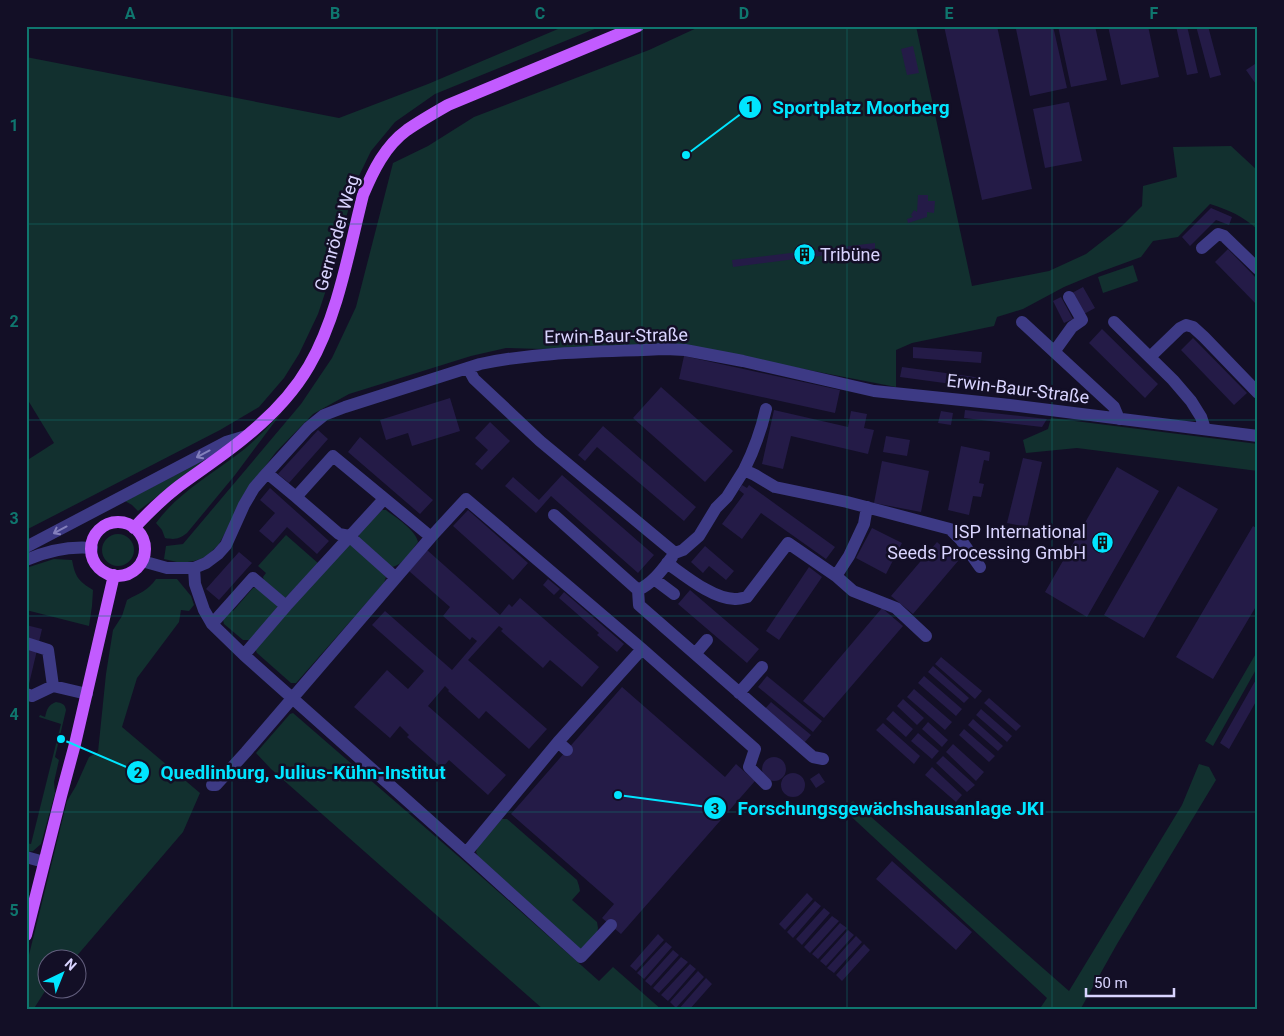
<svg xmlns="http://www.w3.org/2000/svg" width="1284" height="1036" font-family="Roboto,sans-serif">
  <rect width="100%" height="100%" fill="#130f26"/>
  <path fill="#12302f" d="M565 26H602L435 94 395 122 371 151 356 182 327 287 318 314 299 354 284 378 259 407 220 430 26 530V461L54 443 26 397V57L339 118 428 84Z
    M701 26H916L972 286 1049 271 1086 254 1122 226 1142 206 1143 186 1177 177 1173 147 1231 146 1258 171V230C1243 216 1229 210 1210 204L1178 237 1153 241 1141 257 1100 272 1064 287 1023 309 997 317 994 326 912 343 896 350V387L674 344 541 349 506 348 471 356 349 394 313 414 276 452 251 485 219 544 210 553 203 558 194 561 181 563 164 559 166 546 183 544 301 404 332 358 356 307 393 163 428 146 474 117 649 50Z
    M1133 265 1138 281 1103 293 1098 277Z
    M282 412 235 475 187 533C179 539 175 540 165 538L162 530 156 523C177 494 209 476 238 454 254 442 268 427 282 412Z
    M1051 418 1258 444V471L1077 448 1026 453 1023 440 1048 429Z
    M207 459 138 511 132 505 125 501Z
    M382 510H386C395 517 416 530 418 542 411 551 403 566 391 567L359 538V533Z
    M102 550a16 16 0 1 1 32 0a16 16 0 1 1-32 0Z
    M286 535 319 564 285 598 264 581 263 577 266 573 258 566Z
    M352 544 386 577 384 583 296 683H291L257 653 255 649 346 546Z
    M54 559 72 560C75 576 78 581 93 590L92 606 89 626 26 610V568Z
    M156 579H177L191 596 194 605 189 611 181 610 179 622 137 678 122 727 200 793 183 832 75 958H48L47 988 33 1010H26V967L67 801 76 786 89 757 98 752 106 674 113 630 122 616 127 600C139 593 148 591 156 579Z
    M258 587 279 605 251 640H243L224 624 223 620 230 609 233 611 253 588Z
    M1258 650V666L1213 746 1205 741Z
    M56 702C62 703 65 704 66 710L55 757 59 760 54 782 55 793 41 844 33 851 26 852V843L31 844 61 724 39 717 40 715 45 717C47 709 48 705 56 702Z
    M293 713 458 856 599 981 613 967 662 1010H544L271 769 256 753 290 714Z
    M1199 764 1209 767 1216 780 1117 944 1080 1010H1039L1047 998 843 809 853 801 1069 991 1182 805Z
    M502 819H507L577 880 579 886 580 891 572 900 597 922 598 928 597 933 583 948H579L479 858 476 852 478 846Z"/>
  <path fill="#241b47" d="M944 26H997L1032 189 982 200Z
    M1030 26H1053L1067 88 1030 96 1016 29Z
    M1058 26H1095L1107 80 1071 87Z
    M1108 26H1148L1159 77 1121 85Z
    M1176 26H1187L1198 73 1187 75Z
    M1196 26H1208L1221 75 1210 78Z
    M913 46 919 73 907 75 901 49Z
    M1258 62V87L1246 70Z
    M1069 102 1082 161 1045 168 1033 109Z
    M918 195H928V201H935L934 213 927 212V217L908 223 907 219 913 217 911 215 914 210 917 212Z
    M1211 208 1232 217 1229 225 1216 220 1190 246 1182 237Z
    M875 243V249L733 267 732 260Z
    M1228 249 1258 280V306L1215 262Z
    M1083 287 1095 308 1084 314 1072 293Z
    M1061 297 1073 319 1064 323 1053 301Z
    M1102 329 1158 384 1145 398 1089 343Z
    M1193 338 1247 393 1234 405 1181 350Z
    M913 347 982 352 981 363 913 358Z
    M684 356 840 390 835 413 679 379Z
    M902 367 982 378 981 388 900 377Z
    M661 387 733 451 705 482 633 418Z
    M450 398 460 431 412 446 408 433 386 440 380 420Z
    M774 410 848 427 851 411 867 414 864 428 874 430 868 454 791 436 783 469 762 464Z
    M965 410 1047 419 1042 427 964 418Z
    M941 411 953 413 951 425 938 423Z
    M490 422 510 441 482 470 475 464 488 450 475 438Z
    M603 426 696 507 684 521 597 447 585 461 578 455Z
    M318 430 328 439 289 483 278 474Z
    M886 436 910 440 907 456 883 452Z
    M360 437 433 500 420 514 348 452Z
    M961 446 990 452 989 461 984 460 979 483 984 484 981 497 973 496 969 515 948 510Z
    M1023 458 1042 462 1027 527 1007 523Z
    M882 461 929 471 921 512 874 503Z
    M1117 467 1159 491 1087 617 1045 592Z
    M562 475 654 555 638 573 551 496 536 513 505 486 513 477 539 500Z
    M742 485 747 488 749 485 835 547 826 559 761 513 742 539 722 524 744 494 739 490Z
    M1178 486 1218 509 1144 638 1104 615Z
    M270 488 329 541 317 554 287 527 273 543 259 531 275 513 260 500Z
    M468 510 528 563 513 580 453 526Z
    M1253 526 1258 529V603L1213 679 1176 657Z
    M872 528 902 543 886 574 856 558Z
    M937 542 958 561 913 614 891 596Z
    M705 546 734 571 726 580 709 566 703 573 691 562Z
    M427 550 500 615 509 604 512 607 520 598 599 667 582 687 550 660 543 668 501 631 503 629 499 626 468 660 547 729 529 749 486 711 479 719 448 691 449 690 445 686 428 706 506 775 488 795 449 760 442 768 407 737 409 735 400 726 390 738 354 707 387 670 408 689 424 671 372 625 385 611 452 670 477 641 472 637 470 640 443 616 450 607 409 571Z
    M239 552 252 563 219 600 206 589Z
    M809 567 822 577 779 640 766 631Z
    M548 579 560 589 554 595 543 585Z
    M690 590 759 649 747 663 678 604Z
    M564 592 624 644 617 652 597 635 599 633 559 598Z
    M882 608 903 626 824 718 803 701Z
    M26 625 42 629 29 684 26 683Z
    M941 657 982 691 975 699 935 664Z
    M933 666 969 698 964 703 928 672Z
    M767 676 822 721 813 732 758 687Z
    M924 676 962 709 956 716 918 683Z
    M1258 676V698L1229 749 1220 743Z
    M622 687 725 777 736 764 755 781 621 934 602 918 614 904 511 814Z
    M914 689 952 722 945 730 907 697Z
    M989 698 1021 726 1016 731 984 703Z
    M903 699 924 718 917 725 897 706Z
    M771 702 811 735 804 743 764 710Z
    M981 709 1012 736 1007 742 976 715Z
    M893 711 913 729 906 737 886 719Z
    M973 719 1003 746 998 751 968 725Z
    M928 722 948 740 942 747 922 729Z
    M883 723 920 756 914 764 876 730Z
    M964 729 995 756 989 762 959 735Z
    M918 733 939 751 932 759 911 741Z
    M953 744 984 772 976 781 946 752Z
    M943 756 975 785 967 792 936 763Z
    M762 769a12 12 0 1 1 24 0a12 12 0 1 1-24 0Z
    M932 767 962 795 956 802 925 775Z
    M819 773 825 782 816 788 810 779Z
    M781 785a12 12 0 1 1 24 0a12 12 0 1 1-24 0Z
    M892 861 972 932 956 950 876 879Z
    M807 893 813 899 785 930 779 924Z
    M815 901 821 906 793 938 787 932Z
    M824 908 830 913 802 945 796 939Z
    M832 916 839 921 810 953 804 947Z
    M840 923 847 928 818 959 812 954Z
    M848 930 854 935 826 966 820 961Z
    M658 934 664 940 636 971 630 966Z
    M856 936 862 942 834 973 827 968Z
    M666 942 672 947 644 979 637 973Z
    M864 944 870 950 842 981 836 975Z
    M673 950 679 955 651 986 645 981Z
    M681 957 688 962 659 993 653 988Z
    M690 964 696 969 668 1001 661 995Z
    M698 971 704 977 676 1008 670 1002Z
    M706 978 712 984 689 1010H678Z"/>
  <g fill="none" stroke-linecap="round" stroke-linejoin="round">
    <path stroke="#3d3a85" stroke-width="12" d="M1202 248 1218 234 1224 236 1258 269
      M1022 322 1114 407 1119 419
      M1114 322 1173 380 1191 401 1201 417 1205 429
      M1054 352 1072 327 1082 320 1069 297
      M1150 357 1180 328 1186 325 1193 327 1204 337 1258 393
      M468 368 474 379 540 441 675 553 683 550 699 536 716 508 727 497 744 470
      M766 409C761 431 754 450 744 470L755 475 775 487 847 502 950 529 961 540 980 567
      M267 473 296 497 333 456 431 537
      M296 497 339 534 349 536 396 578
      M554 515 638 590C653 583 662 570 672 557
      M26 547 226 442 246 436
      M26 560C47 551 69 546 92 548
      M142 561 167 568H194L206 563 218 554 226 545 244 505 254 488 267 473 308 428 324 415 345 407 480 364C540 351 605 352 666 349L685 350 743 361 874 391 1010 405 1258 436
      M667 563C684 575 714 600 736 599 739 599 743 598 747 597L788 543 836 576 849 556 864 524 867 507
      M194 568 195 584 204 610 212 624 244 655 466 853
      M836 576 853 591 896 608 926 636
      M654 579 674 594
      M638 590 639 605 813 757 823 759
      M212 624 253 578 286 606
      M26 643 48 650 53 686
      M695 654 707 640
      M244 655 286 606 384 499
      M739 693 762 667
      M26 694 32 696 53 686 87 694
      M558 742 466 853 581 957 611 925
      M567 750 558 742 642 649
      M212 785H216L246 752 431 537 466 499 642 649 755 749 749 767 766 784
      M26 857 44 862"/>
    <path stroke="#c25bff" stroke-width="12" d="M91 549a27 27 0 1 1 54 0a27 27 0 1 1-54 0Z
      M134 528C148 513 162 499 179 486 202 469 227 453 249 434 272 415 294 392 309 366 338 316 349 250 363 195 373 171 385 146 407 130 420 121 434 113 448 105L638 26
      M26 935 61 796 75 744 114 575"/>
  </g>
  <defs><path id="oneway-shaft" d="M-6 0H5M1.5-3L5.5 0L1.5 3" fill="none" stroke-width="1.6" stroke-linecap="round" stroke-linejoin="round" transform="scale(1.25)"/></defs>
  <g stroke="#837fbc">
    <use href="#oneway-shaft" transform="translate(203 454) rotate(152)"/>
    <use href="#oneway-shaft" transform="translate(60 530) rotate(152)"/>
  </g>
  <path fill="none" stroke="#0f766e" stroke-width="1" stroke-opacity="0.55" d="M232 26V1010M437 26V1010M642 26V1010M847 26V1010M1052 26V1010M26 224H1258M26 420H1258M26 616H1258M26 812H1258"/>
  <defs>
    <symbol id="building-disc" viewBox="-11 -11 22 22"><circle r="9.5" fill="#00e5ff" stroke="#130f26"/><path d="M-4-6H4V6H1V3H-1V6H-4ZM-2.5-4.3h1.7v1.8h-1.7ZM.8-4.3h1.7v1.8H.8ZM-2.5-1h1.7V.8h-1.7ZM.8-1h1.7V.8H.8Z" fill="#111"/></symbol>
  </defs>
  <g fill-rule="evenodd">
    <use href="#building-disc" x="792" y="242" width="25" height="25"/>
    <use href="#building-disc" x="1090" y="530" width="25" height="25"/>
  </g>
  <g text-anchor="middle" stroke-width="5" stroke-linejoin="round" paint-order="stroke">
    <g font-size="18" fill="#d9d4ff" stroke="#130f26">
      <text transform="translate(337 233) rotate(-74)" y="6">Gernröder Weg</text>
      <text transform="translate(616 336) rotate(-1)" y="6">Erwin-Baur-Straße</text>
      <text transform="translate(1018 389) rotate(7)" y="6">Erwin-Baur-Straße</text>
    </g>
    <g font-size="18" fill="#d9d4ff" stroke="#130f26" text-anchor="start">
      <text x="820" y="261">Tribüne</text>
      <text x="1086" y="538" text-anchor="end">ISP International<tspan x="1086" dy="21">Seeds Processing GmbH</tspan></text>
    </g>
  </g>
  <path fill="none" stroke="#00e5ff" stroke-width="2" d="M686 155L750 107M61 739L138 772M618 795L715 808"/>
  <g fill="#00e5ff" stroke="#130f26" stroke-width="2">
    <circle cx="686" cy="155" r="5"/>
    <circle cx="61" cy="739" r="5"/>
    <circle cx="618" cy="795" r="5"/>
    <circle cx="750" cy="107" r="12"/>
    <circle cx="138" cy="772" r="12"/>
    <circle cx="715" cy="808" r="12"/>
  </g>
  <g font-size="15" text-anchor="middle" font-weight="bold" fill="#111">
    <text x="750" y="112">1</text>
    <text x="138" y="778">2</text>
    <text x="715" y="814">3</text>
  </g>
  <g font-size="19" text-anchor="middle" font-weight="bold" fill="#00e5ff" stroke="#130f26" stroke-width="5" stroke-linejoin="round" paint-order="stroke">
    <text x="861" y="114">Sportplatz Moorberg</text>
    <text x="303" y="779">Quedlinburg, Julius-Kühn-Institut</text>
    <text x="891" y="815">Forschungsgewächshausanlage JKI</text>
  </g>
  <rect width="1284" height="1036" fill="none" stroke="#130f26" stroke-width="55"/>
  <g transform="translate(62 974) rotate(43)"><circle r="24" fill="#130f26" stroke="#625e7d"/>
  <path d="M0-4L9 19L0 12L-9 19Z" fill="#00e5ff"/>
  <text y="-8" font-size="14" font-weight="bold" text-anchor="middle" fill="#d9d4ff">N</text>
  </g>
  <path d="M1086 988v8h88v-8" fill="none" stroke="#d9d4ff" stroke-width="2.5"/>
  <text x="1094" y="988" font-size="15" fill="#d9d4ff" stroke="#130f26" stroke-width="4" paint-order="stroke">50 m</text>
  <rect x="28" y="28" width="1228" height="980" fill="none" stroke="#0f766e" stroke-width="2"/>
  <g font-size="16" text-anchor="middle" font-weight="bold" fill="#0f766e">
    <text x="130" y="19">A</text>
    <text x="335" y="19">B</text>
    <text x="540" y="19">C</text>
    <text x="744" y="19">D</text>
    <text x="949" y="19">E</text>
    <text x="1154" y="19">F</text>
    <text x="14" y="131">1</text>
    <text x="14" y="327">2</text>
    <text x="14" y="524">3</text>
    <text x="14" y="720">4</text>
    <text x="14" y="916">5</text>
  </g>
</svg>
